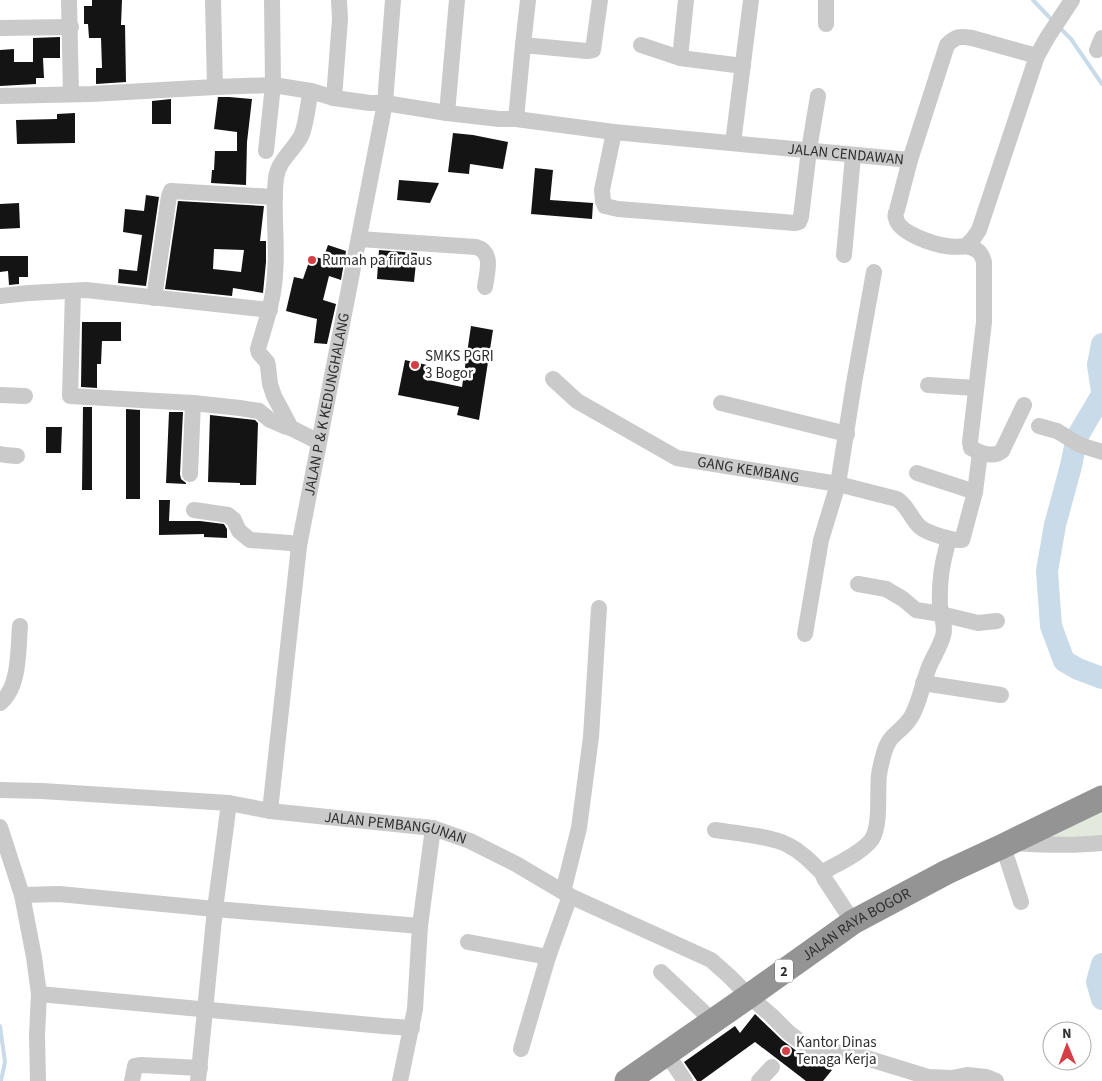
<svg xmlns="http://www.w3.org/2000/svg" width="1102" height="1081" font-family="'Source Sans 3',sans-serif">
  <rect width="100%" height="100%" fill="#fff"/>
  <path fill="#e3e9dc" d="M1102 802V838L1017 842Z"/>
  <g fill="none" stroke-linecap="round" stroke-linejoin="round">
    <path stroke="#c9dbe8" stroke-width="4" d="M1033 0 1053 21
      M1060 28 1071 39 1102 84
      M0 1026 5 1062 1 1081"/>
    <path stroke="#c9dbe8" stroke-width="22" d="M1102 344 1098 365 1102 392
      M1102 395 1077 437 1071 466 1055 525 1047 571 1051 626 1064 661 1078 669 1102 678
      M1102 964 1097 982 1102 999"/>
  </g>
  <path fill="#141414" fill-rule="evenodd" d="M92 0H122L121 25H125L126 82 96 84V68H102L101 38H89L88 24H84V6H92Z
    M60 37V58H43L44 78H36V84L0 86V50L14 49V62H33V38Z
    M218 97H229L252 99 247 142 246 185 211 183 212 170H214L215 151H237V132L214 129Z
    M171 99V124H152V101Z
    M75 113V143L17 144 16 120 57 119V114Z
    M453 133 473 135 508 142 503 169 470 164 469 174 448 172Z
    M535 168 553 170 550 200 593 203 592 219 531 214Z
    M399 180 439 183 430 203 397 200Z
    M146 195 159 197 146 286 118 283 119 269 137 271 142 235 123 232 125 209 144 211Z
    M178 201 264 206 260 241H266V262L263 293 233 288 232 296 165 289ZM214 249 244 250 241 272 213 269Z
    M19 203 20 228 0 229V204Z
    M328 245 346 251 341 280 329 276 323 300 336 304 327 344 314 343 317 319 286 311 294 277 303 279 311 256 323 259Z
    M379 250 417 253 414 282 377 279Z
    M0 256H28V277H19V284L9 285 8 271 0 272Z
    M82 322H121V341H102L101 364H97V388L81 387Z
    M471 326 493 330 479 420 457 415 459 407 398 395 405 360 427 365 424 379 462 387Z
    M83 407H92V490H82Z
    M126 409 140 410V499H126Z
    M169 412H183L180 474 181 479 186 483V484L166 483Z
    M210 415 255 420 258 423 256 485H240V483L208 482Z
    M46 427H62L61 453H46Z
    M159 500H170L169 521H200L224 524 227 529V538L204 537V534L159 535Z
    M755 1014 782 1040 806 1058 820 1061 832 1070 823 1081H806L755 1042 701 1081H697L684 1062 735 1026 740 1033Z"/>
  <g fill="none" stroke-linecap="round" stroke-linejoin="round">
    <g stroke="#cacaca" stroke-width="16">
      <path d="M69 0 71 94"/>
      <path d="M213 0 215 87"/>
      <path d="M826 24V0"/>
      <path d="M0 28 71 27"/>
      <path d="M523 45 528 0"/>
      <path d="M641 45 680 58 743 66"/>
      <path d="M1097 50 1102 38"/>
      <path d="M1037 56 972 38C960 36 956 36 947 45L910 160 897 210C896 212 895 216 896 218 898 233 933 244 946 246 953 247 960 247 966 246L973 239 979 230 1037 56 1047 38 1072 0"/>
      <path d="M680 58 686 0"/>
      <path d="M311 91C308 102 306 127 301 136 293 151 278 161 276 178 272 210 278 242 275 274 274 300 265 324 258 349L259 353 267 362 268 366 270 384 274 396 291 428 319 442"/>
      <path id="s1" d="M0 96 91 94 215 87 273 85 311 91 334 98 370 103H385L447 113 499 119H516L614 132 910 160"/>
      <path d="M334 98 340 19 339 0"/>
      <path d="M447 113 457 0"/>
      <path d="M516 119 523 45 587 51 593 50 600 0"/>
      <path d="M614 132 602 190 603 201 605 206 618 209 795 223 799 222 801 217 809 150 818 96"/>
      <path d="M733 143 751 0"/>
      <path d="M266 151 273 85 272 0"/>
      <path d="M359 239 476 247C494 252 487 272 485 287"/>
      <path d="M966 246C977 249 981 251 984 262V322L970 442 971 448C980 453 993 458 1002 451L1024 405"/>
      <path d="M844 255 853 156"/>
      <path d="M73 291 70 396 193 403 240 408 259 411 270 420 284 426 291 428"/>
      <path d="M0 296 29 293 86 290 270 310"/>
      <path d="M154 298 169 196 171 191 275 197"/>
      <path id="s2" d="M553 379 577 401 677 458 838 484 897 499C908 506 911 519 920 527 927 533 953 541 962 540L963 537 975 492 980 453"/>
      <path d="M928 385 976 388"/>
      <path d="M0 395 25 396"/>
      <path d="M721 403 847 434"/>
      <path d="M1039 426 1057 431 1080 445 1102 452"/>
      <path d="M0 454 5 455 17 456"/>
      <path d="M917 473 975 492"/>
      <path d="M190 474 193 403"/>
      <path d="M194 510 228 515 234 520 239 531 250 540 290 543 299 546"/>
      <path d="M858 584 886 589 903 599 916 610 941 614 978 623 997 621"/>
      <path d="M805 634 821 540 838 484 854 383 874 272"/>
      <path d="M923 683 1001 695"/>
      <path d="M0 703C20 688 18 649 20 626"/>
      <path id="s3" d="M0 790 42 791 229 803 270 811 433 828 470 841 516 864 570 896 711 960 729 976 749 996 771 1015 789 1033 812 1050 820 1051 845 1053 860 1056 928 1077 952 1078 967 1075 986 1077 996 1081"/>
      <path id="s4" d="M270 811 299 546 385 103 393 0"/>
      <path d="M0 827 22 895 34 957 39 994 37 1035 38 1081"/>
      <path d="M715 830C735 833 771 836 788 845 802 852 812 863 823 874L824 878 853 922"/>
      <path d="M1014 843C1044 845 1073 846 1102 843"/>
      <path d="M1003 846 1021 902"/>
      <path d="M823 874 825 871C839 863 863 852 872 839 881 825 877 792 879 775 880 768 882 760 884 753 889 734 899 734 909 720 918 709 923 682 929 667 933 657 940 647 943 636 946 627 941 616 940 606 939 581 942 563 949 539"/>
      <path d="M563 892 579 828 591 737 599 608"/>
      <path d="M22 895 59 894 215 909 420 926"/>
      <path d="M468 942 548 957"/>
      <path d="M661 972 713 1021"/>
      <path d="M39 994 383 1026 412 1028"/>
      <path d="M521 1049 548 957 570 896"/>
      <path d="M667 1054 685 1081"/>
      <path d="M132 1081 135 1066 141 1065 200 1068"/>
      <path d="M198 1081 215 909 229 803"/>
      <path d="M400 1081 415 1009 420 926 433 828"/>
      <path d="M759 1081 772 1067"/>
    </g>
    <path stroke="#949494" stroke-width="25" id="s5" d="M627 1081 749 996 853 922 947 872 1003 846 1102 798"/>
  </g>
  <g fill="#d63d45" stroke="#fff" stroke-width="2">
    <circle cx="312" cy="260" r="5"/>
    <circle cx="415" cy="365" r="5"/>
    <circle cx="786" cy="1051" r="5"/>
  </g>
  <g text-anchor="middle" stroke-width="5" stroke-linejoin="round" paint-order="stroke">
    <rect fill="#fff" stroke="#6c6c6c" stroke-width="1" x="775" y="959.5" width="18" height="23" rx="4"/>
    <g font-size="14" font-weight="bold" fill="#2d2d2d">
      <text x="784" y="976">2</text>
    </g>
    <g font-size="15" fill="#2d2d2d" stroke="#fff">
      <text dy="5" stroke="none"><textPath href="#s1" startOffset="851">JALAN CENDAWAN</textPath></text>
      <text dy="5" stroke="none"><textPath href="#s4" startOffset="411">JALAN P &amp; K KEDUNGHALANG</textPath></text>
      <text dy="5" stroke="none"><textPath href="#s2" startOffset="220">GANG KEMBANG</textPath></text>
      <text dy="5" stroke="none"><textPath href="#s3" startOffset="398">JALAN PEMBANGUNAN</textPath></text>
      <text dy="5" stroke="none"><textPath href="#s5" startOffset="278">JALAN RAYA BOGOR</textPath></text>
    </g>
    <g font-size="15" fill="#2d2d2d" stroke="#fff" text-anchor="start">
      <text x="322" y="265">Rumah pa firdaus</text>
      <text x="425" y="361">SMKS PGRI<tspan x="425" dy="17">3 Bogor</tspan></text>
      <text x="796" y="1047">Kantor Dinas<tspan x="796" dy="17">Tenaga Kerja</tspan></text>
    </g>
  </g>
  <g transform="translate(1067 1046) rotate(359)"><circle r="24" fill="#ffffff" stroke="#ababab"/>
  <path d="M0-4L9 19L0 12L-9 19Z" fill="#d63d45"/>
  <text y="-8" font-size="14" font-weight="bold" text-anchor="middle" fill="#2d2d2d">N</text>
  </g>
</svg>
